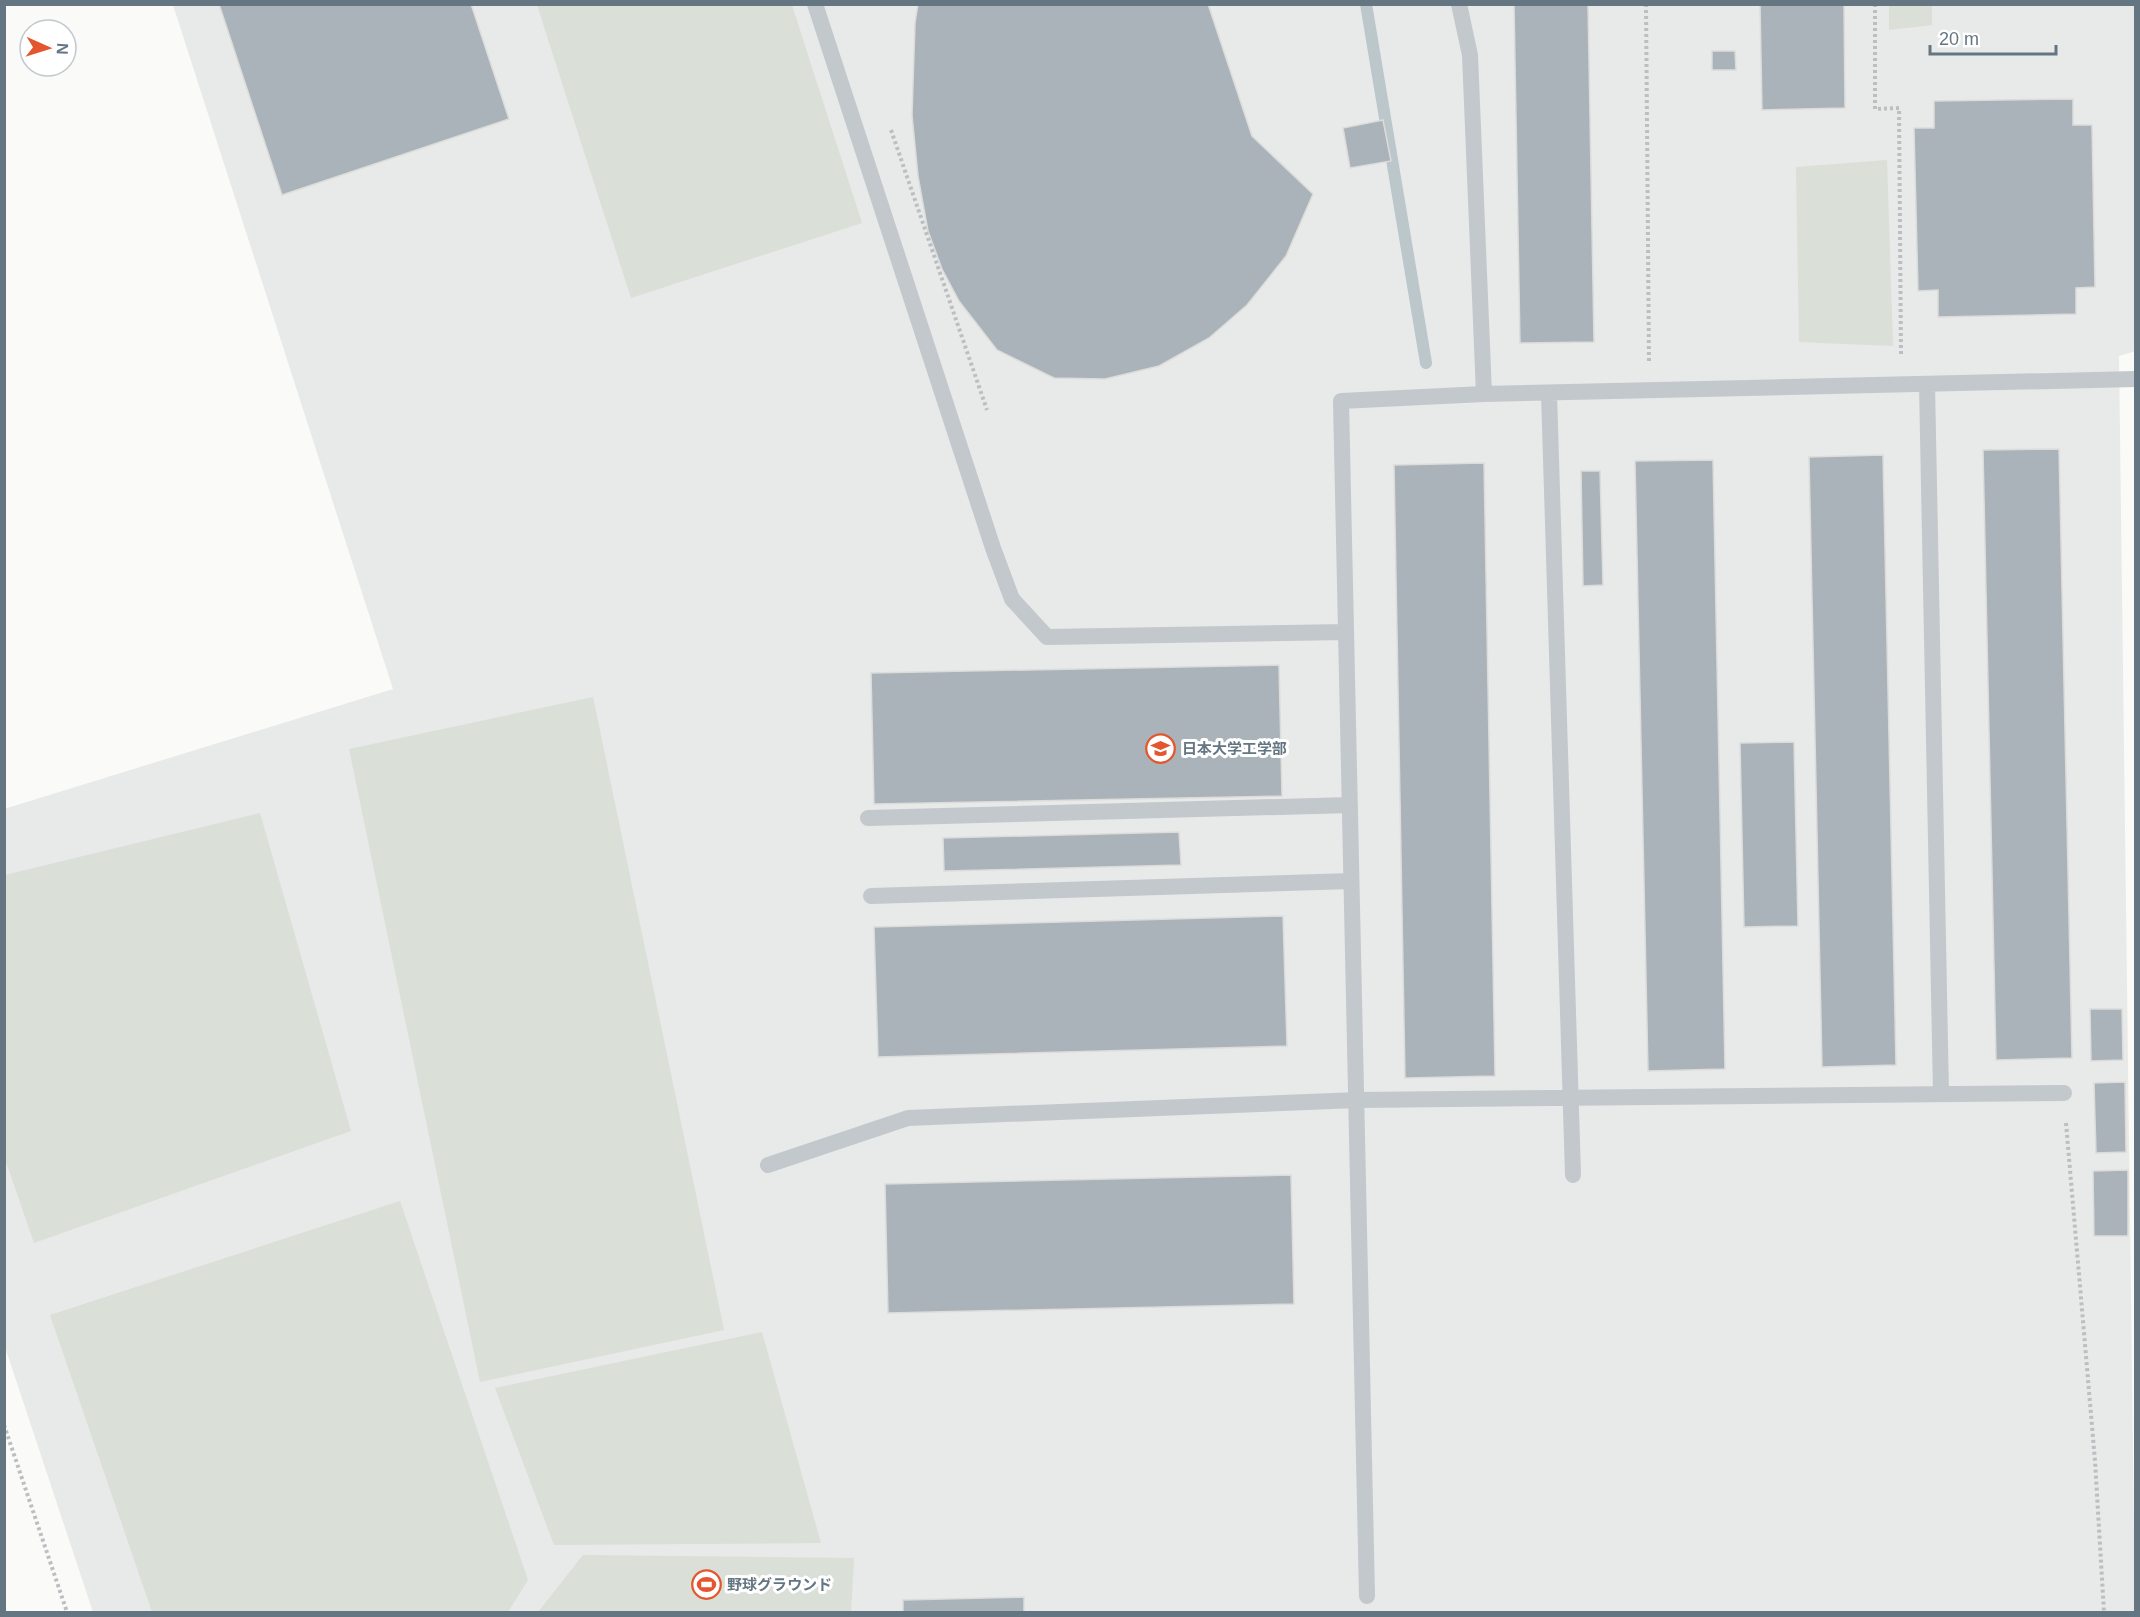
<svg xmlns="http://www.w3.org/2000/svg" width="2140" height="1617" font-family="Arial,'Noto Sans JP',sans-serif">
  <rect width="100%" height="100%" fill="#fafaf8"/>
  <path fill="#e8e9e9" d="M173 5H2135L2136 351 2119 356 2135 1612H93L5 1347 4 809 393 689Z"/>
  <path fill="#dadfd7" d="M537 5H792L862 223 631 298Z
    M1889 5H1932V25L1889 30Z
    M1887 160 1893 346 1799 342 1796 167Z
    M593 697 724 1330 480 1382 349 749Z
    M260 813 351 1131 34 1243 5 1159V875Z
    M400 1201 528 1580 508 1612H152L50 1315Z
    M762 1332 821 1543 554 1545 495 1388Z
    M583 1555 854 1558 851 1612H538Z"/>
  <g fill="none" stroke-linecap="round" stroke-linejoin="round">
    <path stroke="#bbc7cb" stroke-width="12" d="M1366 4 1426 363"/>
  </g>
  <path fill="#aab3b9" stroke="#dcdcda" stroke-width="1.5" d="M219 4H471L509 119 282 195Z
    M918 4H1208L1252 136 1313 194 1286 256 1247 305 1209 338 1159 366 1105 379 1054 378 997 350 959 301 942 269 928 231 918 176 912 115 915 23Z
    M1514 4H1588L1594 342 1520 343Z
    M1760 4H1844L1845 108 1762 110Z
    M1712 51H1735L1736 70H1712Z
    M2073 99V125H2092L2095 287 2076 288V314L1938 317V290L1918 291 1914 128H1934V101Z
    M1383 120 1391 161 1350 168 1343 128Z
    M2059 449 2072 1058 1996 1060 1983 450Z
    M1883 455 1896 1065 1822 1067 1809 457Z
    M1713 460 1725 1069 1648 1071 1635 461Z
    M1484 463 1495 1076 1405 1078 1394 465Z
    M1581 471H1600L1603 585 1583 586Z
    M1279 665 1282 796 874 804 871 673Z
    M1794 742 1798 926 1744 927 1740 743Z
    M1179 832 1181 865 944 871 943 838Z
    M1283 916 1287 1046 878 1057 874 927Z
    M2090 1009H2122L2123 1060 2091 1061Z
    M2125 1082 2126 1152 2096 1153 2094 1083Z
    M2128 1170V1236H2094L2093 1171Z
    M1291 1175 1294 1304 888 1313 885 1184Z
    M1024 1597V1612H903V1600Z"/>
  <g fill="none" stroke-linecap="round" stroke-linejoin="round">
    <path stroke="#bbbfc2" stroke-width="4" stroke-dasharray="3 3" stroke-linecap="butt" d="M1646 4 1649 361
      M1875 4V109L1899 108 1901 354
      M891 130 987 410
      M2066 1123 2095 1461 2104 1612
      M4 1425 67 1612"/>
    <path stroke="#c3c8cc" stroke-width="16" d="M815 4 993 548 1012 599 1047 637 1346 632
      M1459 4 1470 55 1484 394
      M1927 384 1941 1094
      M1549 393 1573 1175
      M868 818 1350 805
      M871 896 1351 881
      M768 1165 908 1118 1357 1100 2064 1093
      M1367 1596 1341 401 1484 394 2136 379"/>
  </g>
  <defs>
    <symbol id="university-ring" viewBox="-11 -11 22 22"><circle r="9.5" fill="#fff" stroke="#e4572e" stroke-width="1.5"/><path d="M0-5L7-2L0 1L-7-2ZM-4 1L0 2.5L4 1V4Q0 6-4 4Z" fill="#e4572e"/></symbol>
    <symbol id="stadium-ring" viewBox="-11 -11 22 22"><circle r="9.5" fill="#fff" stroke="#e4572e" stroke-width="1.5"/><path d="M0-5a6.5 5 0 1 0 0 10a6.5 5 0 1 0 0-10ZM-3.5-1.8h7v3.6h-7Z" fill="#e4572e"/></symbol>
  </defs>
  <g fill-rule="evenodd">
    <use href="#university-ring" x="1144" y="732" width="33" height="33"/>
    <use href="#stadium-ring" x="690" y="1568" width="33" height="33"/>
  </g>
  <g text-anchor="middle" stroke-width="6" stroke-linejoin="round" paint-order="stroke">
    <g font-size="15" font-weight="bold" fill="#657683" stroke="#fff" text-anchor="start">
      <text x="1182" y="754">日本大学工学部</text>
      <text x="727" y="1590">野球グラウンド</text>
    </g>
  </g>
  <rect width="2140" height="1617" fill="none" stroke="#657683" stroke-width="12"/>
  <g transform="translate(48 48) rotate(93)"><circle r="28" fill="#ffffff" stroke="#c1c8cd" stroke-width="1.5"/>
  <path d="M0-4.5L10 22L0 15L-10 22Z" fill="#e4572e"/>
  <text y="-9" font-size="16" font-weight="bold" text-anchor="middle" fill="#657683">N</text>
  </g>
  <path d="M1930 45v9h126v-9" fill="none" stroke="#657683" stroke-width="3"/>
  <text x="1939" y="45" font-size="18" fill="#657683" stroke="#ffffff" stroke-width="4.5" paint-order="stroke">20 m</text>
</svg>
